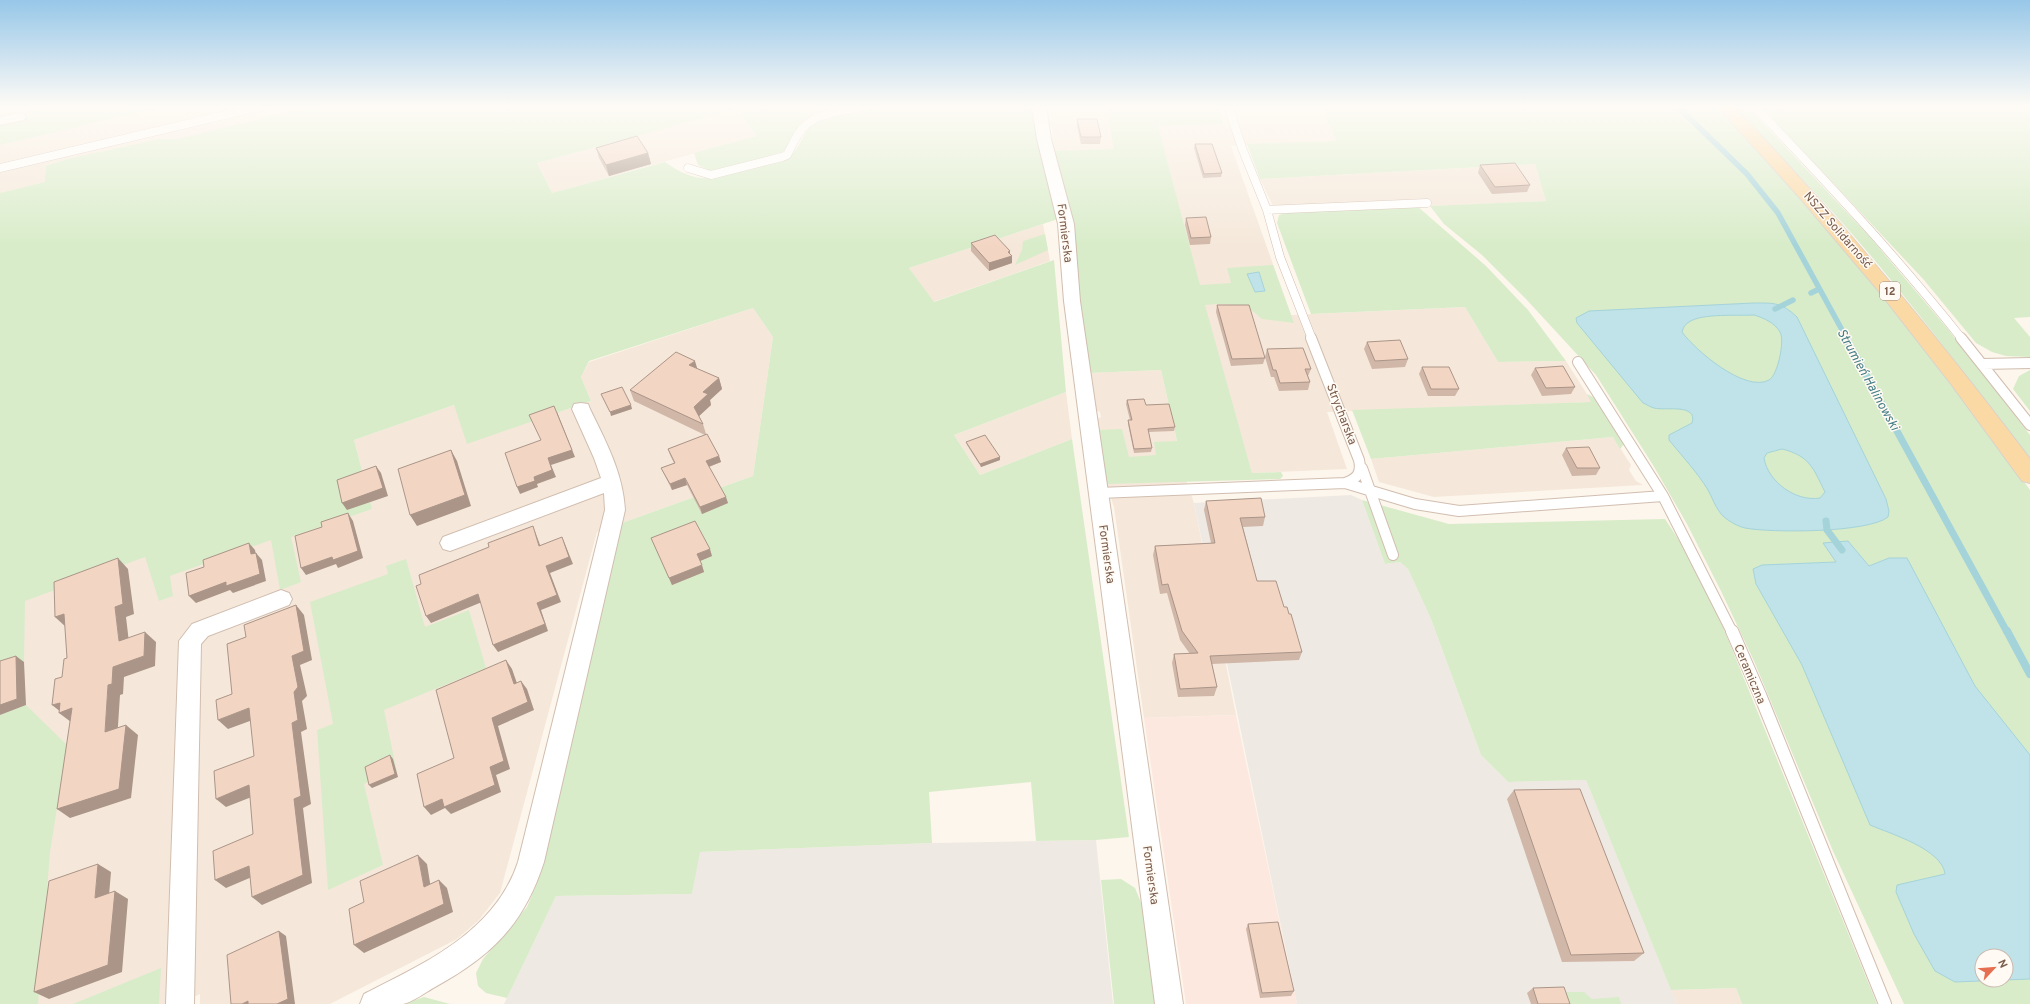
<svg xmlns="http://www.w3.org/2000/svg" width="2030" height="1004" font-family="Overpass,sans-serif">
  <rect width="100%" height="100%" fill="#fdf6ec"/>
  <path fill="#f5e8da" d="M0 106H51L30 111 29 118 0 124Z
    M167 106H345L340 111 0 193V145Z
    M1045 106H1106L1115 149 1054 151 1052 127 1048 126Z
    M1153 106H1320L1337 141 1231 146 1291 315 1465 307 1498 362 1566 361 1592 402 1327 412 1347 469 1252 473 1216 350Z
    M737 109 757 136 552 193 537 163Z
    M1535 164 1546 201 1430 206 1426 200 1273 206 1260 179Z
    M1043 224 1050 261 933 302 909 268Z
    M753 308 773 337 753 476 597 532 500 893 479 920 457 939 330 1004H200V994L178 1004H0V543L364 479 354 440 454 405 468 443 591 401 581 377 589 362Z
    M1161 370 1185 477 1194 503 1236 715 1144 718 1114 507 1106 484 1096 420 1101 417 1100 412 1094 409 1089 373Z
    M1066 392 1072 439 980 475 954 435Z
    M1613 437 1631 465 1629 470 1636 481 1643 485 1434 497 1379 482 1371 459Z
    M1736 988 1742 1004H1677L1671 990Z"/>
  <path fill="#fde8e0" d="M1236 715 1297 1004H1186L1144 718Z"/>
  <path fill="#efe9e4" d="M1351 495 1362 500 1385 564 1400 562 1408 569 1431 619 1481 755 1508 782 1586 780 1677 1004H1297L1194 503Z
    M1096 840 1113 1004H504L556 896 692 894 699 852 932 843Z"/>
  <path fill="#d8ecc9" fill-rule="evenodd" d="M51 106H167L0 145V124L29 118 30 111Z
    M314 106H343L342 109 345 106H816L823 114C792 123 801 130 783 152L719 171H711L698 165 694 153 757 136 737 109 537 163 552 193 665 162C681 173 694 180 715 178 731 174 779 164 790 156 801 147 803 132 813 123L874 106H1034L1058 219 909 268 934 302 1054 260 1066 392 954 435 980 475 1072 439 1129 837 1096 840 1036 841 1031 782 929 792 932 843 700 852 692 894 556 896 507 998 486 993 478 986 476 973 483 959 527 907 541 873 622 523 753 476 773 337 753 308 589 361 581 377 591 401 467 444 454 405 354 440 372 509 291 537 301 582 280 590 271 540 170 576 173 596 159 601 145 557 25 601 24 662 0 672V193L45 182 46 166 68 159 160 139H178Z
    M1106 106H1218L1223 124 1158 126 1200 285 1231 283 1227 268 1273 265 1294 323 1262 319C1246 302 1226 303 1205 305L1252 473 1281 472 1283 476 1280 479 1106 484 1098 430 1122 429 1129 457 1156 455 1154 442 1177 441 1161 370 1089 373 1070 216 1054 151 1114 149Z
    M1320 106H1716L1777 171 1879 290 1922 342 2030 490V1004H1904L1833 851 1754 661 1721 591 1687 524 1653 465 1596 375 1526 299 1482 255 1444 224 1430 206 1546 201 1535 164 1260 179 1247 144 1337 141ZM1982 956H2006V980H1982Z
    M1734 106H1747L1869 236 1947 328 2030 435V460C1982 396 1933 331 1881 268 1835 212 1784 160 1734 106Z
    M1761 106H2030V317L2014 318 2030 337V357L2006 356 1992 352 1976 343 1924 280Z
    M1417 206 1486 266 1528 310 1566 361 1498 362 1465 307 1311 314 1277 223 1279 215 1291 212Z
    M1045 234 1048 250 1015 265 1022 250 1023 241Z
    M2030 370V411L2013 389 2019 376Z
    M1587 394 1593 397 1598 402 1624 444 1620 449 1613 437 1371 459 1352 410 1591 402Z
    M1362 500 1449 524 1665 519 1688 554 1718 615 1877 1004H1742L1736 988 1671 990 1586 780 1508 782 1481 755 1431 619 1408 569 1400 562 1385 564Z
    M406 559 425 627 469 610 486 668 384 710 398 777 372 788 371 781 364 784 383 865 328 890 317 730 333 724 310 602 388 574 386 566Z
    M26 705 67 745 50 852 38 1004H0V715Z
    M1121 879 1135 888 1142 905 1155 1004H1114L1101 880Z
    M161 968 159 1004H73Z
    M1558 992H1584L1592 999 1619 997 1621 1004H1563Z
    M424 997 450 1004H403Z"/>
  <path fill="#bfe3e8" stroke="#a5d3da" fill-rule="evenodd" d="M1259 272 1265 291 1255 292 1247 274Z
    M1753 303C1774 303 1781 302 1797 317L1886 499 1889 511 1888 517C1868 533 1771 533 1745 528 1740 527 1732 523 1728 520 1717 513 1714 501 1708 490 1697 472 1682 456 1669 440V435L1692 423C1698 403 1665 411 1654 408 1650 407 1646 404 1643 403L1577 323 1576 318 1589 311ZM1754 315C1764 318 1775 323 1780 332 1785 340 1778 375 1769 380 1745 393 1695 350 1682 332 1683 328 1685 324 1689 322 1702 313 1738 316 1754 315ZM1782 449C1810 456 1813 468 1825 492L1820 498C1796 502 1768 482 1764 458L1767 453Z
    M1848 541 1869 566 1889 558H1907L1975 686 2030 755V979L1955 982 1935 971 1914 934 1896 892 1897 885 1945 874C1942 849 1891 834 1870 825L1802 665 1756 584 1753 569 1762 565 1836 562 1823 543ZM1982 956H2006V980H1982Z"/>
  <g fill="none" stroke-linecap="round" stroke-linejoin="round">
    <path stroke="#a5d3da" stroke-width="5.5" d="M1677 106 1747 174 1778 213 1847 339
      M1811 293 1819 289
      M1775 309 1793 300"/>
    <path stroke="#a5d3da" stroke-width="7" d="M1846 338 2007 632
      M1826 521 1827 530 1842 550"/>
    <path stroke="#a5d3da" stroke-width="8" d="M2007 631 2030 674"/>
    <defs>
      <path id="lane-far2" d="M1228 106 1242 148 1267 210 1280 257 1312 339
        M1754 106C1826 181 1897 257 1962 339
        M0 168 263 106
        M688 168 711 175 782 157 787 155C792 146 797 132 805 126 819 112 846 111 864 106
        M1267 210 1427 203"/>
      <path id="lane-far1" d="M1961 338 2030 425
        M1578 362 1663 496 1732 632
        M1983 364 2030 363
        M1362 468 1393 555
        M1345 483 1415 504 1459 511 1663 496
        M1099 493 1345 483C1357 479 1362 473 1359 460L1311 338"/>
      <path id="lane" d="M1732 631 1760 695 1885 1004"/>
      <path id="street" d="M1032 106H1046L1051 139 1074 224 1080 301 1183 1004H1155L1064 301 1058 224 1037 139Z
        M19 113 24 114 26 117 24 120 0 125V117Z
        M581 403 588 404 590 409C606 442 623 473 625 510L544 862C524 924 492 956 435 987 426 992 413 1002 403 1004 390 1004 373 1004 360 1004L364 994C425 963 495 932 518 862L605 510 604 493 450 551 443 549 440 543 443 537 601 478 594 458 572 409 574 404Z
        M281 590 289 593 292 599 289 605 208 636 201 644 194 1004H166L179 641 192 624Z"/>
      <path id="primary" d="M1717 106H1733C1840 217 1937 336 2030 459V483L2022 481 1951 384 1877 289 1800 198Z"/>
    </defs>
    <use href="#lane-far2" stroke="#d1beb0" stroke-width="9"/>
    <use href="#lane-far1" stroke="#d1beb0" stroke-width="12"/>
    <use href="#lane" stroke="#d1beb0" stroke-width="14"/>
    <use href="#street" stroke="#d1beb0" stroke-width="2"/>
    <use href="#primary" stroke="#dad1cd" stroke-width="2"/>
    <use href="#lane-far2" stroke="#fff" stroke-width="8"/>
    <use href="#lane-far1" stroke="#fff" stroke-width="10"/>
    <use href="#lane" stroke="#fff" stroke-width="12"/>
    <use href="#street" fill="#fff" fill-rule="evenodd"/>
    <use href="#primary" fill="#fbd9a5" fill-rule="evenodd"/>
  </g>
  <path fill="#d1b7a8" d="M1077 119 1101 137 1100 144H1081L1077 126Z
    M1195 144 1222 173 1221 177 1203 178 1194 148Z
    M596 148 648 153 651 164 609 176 599 158Z
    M1480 165 1530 185 1527 192 1492 194 1478 173Z
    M1186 218 1211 237 1210 244 1190 245 1185 225Z
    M971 243 1010 254 1012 263 989 271 971 251Z
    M1217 305 1265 358 1263 364 1231 366 1216 312Z
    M1367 342 1408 359 1405 367 1372 369 1364 349Z
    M1267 349 1311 369 1308 376 1310 382 1308 390 1279 391 1274 377H1271L1265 357Z
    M1422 367 1459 389 1455 396H1428L1419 374Z
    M1535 368 1575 387 1571 394 1542 396 1531 375Z
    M697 369 719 378 722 389 710 400 711 405 699 416 703 424 706 434 719 456 721 462 709 467 728 503 702 514 687 485 672 490 661 468 674 463 670 455 668 449 705 435 634 401 630 390Z
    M1127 400 1146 405 1175 427 1174 431 1148 432 1152 448 1151 452 1134 453 1128 424V420H1130L1126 404Z
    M966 442 1000 457V460L981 467 967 445Z
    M1566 448 1600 468 1596 475 1572 476 1562 455Z
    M1206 501 1265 517 1263 526 1243 527 1257 581 1284 607 1289 614 1302 652 1299 660 1212 664 1217 687 1214 696 1178 697 1172 663 1174 654H1190L1180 640 1167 593 1160 594 1153 555 1155 546 1211 543 1204 510Z
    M651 538 712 556 700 561 704 572 672 585Z
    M1514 790 1644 953 1634 961 1562 962 1507 799Z
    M1248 924 1294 991 1291 996 1260 998 1246 929Z
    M1533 988 1570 1004H1531L1527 993Z"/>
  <path fill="#aa9588" d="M648 153 651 164 609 176 606 165Z
    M1010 251V256H1012V263L989 271V263Z
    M695 361 698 371 689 365Z
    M719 378 722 389 710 400 711 405 697 418 694 407 703 392Z
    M631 405 632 409 611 416 610 412Z
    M557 412 575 457 551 465 556 477 537 484 538 487 520 494 517 487 534 477 548 458Z
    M451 450 457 461 471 506 417 526 410 515Z
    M719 456 721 462 708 467 706 461Z
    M1000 457V460L981 467 980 464Z
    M376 466 381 473 388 496 347 510 342 503Z
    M685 478 687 485 672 490 670 484Z
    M726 497 728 503 702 514 700 507Z
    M348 513 353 521 363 558 338 568 336 564 306 575 301 568Z
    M533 526 536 534 543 553 539 546Z
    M562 537 565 544 573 564 550 573 561 602 541 610 548 631 498 652 493 645 537 603 546 566Z
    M249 543 255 550 257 561 251 554Z
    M710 549 712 556 700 561 697 554Z
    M256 553 262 560 266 581 233 593 230 590 196 603 189 596Z
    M118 558 128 569 134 614 126 617 130 651 119 641 115 607Z
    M702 565 704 572 672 585 669 578Z
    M478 594 482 602 431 623 426 616Z
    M296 605 304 615 312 660 300 665 307 696 302 701 307 729 301 732 311 804 303 808 312 883 262 905 252 897 294 799 292 723 294 692 292 656Z
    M64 614 67 628 55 617Z
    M145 632 156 642 155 666 124 677 123 694 120 695 117 741 105 732 108 685 113 667Z
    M16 656 24 662 26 705 0 715V705Z
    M506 660 512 669 520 692 514 684Z
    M521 681 527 689 534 710 498 726 510 769 496 775 501 792 451 814 445 808 431 815 424 807 442 799 490 767 492 718Z
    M60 703 72 708 71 722 59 713 61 712 52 705Z
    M249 708 258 718 228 729 218 720Z
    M126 725 138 735 131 798 70 818 57 809Z
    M390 755 393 759 398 777 372 788 369 785Z
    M249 785 259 794 226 807 216 799Z
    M418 855 427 864 432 895 424 887Z
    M98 864 111 872 108 907 95 898Z
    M249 866 259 874 226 888 215 880Z
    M439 880 447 888 453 912 364 953 354 945Z
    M115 891 128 899 122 972 49 999 34 992Z
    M279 931 286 936 295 1004H277Z
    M248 1001 253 1004H242Z"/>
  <path fill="#f3d5c3" stroke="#aa9588" d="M1077 119H1097L1101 137H1081Z
    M637 136 648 153 606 165 596 148Z
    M1195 144H1212L1222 173 1204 174Z
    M1515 163 1530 185 1495 187 1480 165Z
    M1206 217 1211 237 1191 238 1186 218Z
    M995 235 1010 251 1008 252 1012 256 989 263 971 243Z
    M1217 305H1249L1265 358 1232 359Z
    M1400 340 1408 359 1375 361 1367 342Z
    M1303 348 1311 369H1305L1310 382 1280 383 1276 370H1273L1267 349Z
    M676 352 695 361 689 365 719 378 703 392 708 394 694 407 703 424 630 390Z
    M1563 366 1575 387 1546 388 1535 368Z
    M1422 367H1449L1459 389H1431Z
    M622 387 631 405 610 412 601 394Z
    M1144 399 1146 405 1169 404 1175 427 1148 429 1152 448 1134 449 1128 420H1132L1127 400Z
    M554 406 572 450 548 458 552 470 534 477 535 481 517 487 505 453 541 440 529 415Z
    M707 434 719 456 706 461 726 497 700 507 685 478 670 484 661 468 675 463 668 449Z
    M985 435 1000 457 980 464 966 442Z
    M1589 447 1600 468H1577L1566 448Z
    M451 450 465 495 410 515 398 469Z
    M376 466 383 488 342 503 337 480Z
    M1261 498 1265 517 1240 518 1257 581H1276L1284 607H1287L1289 614H1291L1302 652 1210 656 1217 687 1180 689 1174 654 1198 653 1182 631 1168 584 1162 585 1155 546 1215 543 1206 501Z
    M348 513 358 551 333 560 332 557 301 568 295 536 322 527 321 522Z
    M695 521 710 549 697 554 702 565 669 578 651 538Z
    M533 526 539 546 562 537 569 557 546 566 557 595 537 603 545 624 493 645 478 594 426 616 416 586 421 584 419 575 489 547 488 543Z
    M249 543 251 554 256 553 260 574 226 586V582L189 596 186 573 204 567 203 560Z
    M118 558 123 604 115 607 119 641 145 632 144 656 113 667 112 684 108 685 105 732 126 725 119 789 57 809 72 708 59 713 60 703 52 705 55 679 62 677 64 659 67 658 64 614 55 617 54 582Z
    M296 605 304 651 292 656 298 687 294 692 298 720 292 723 301 796 294 799 303 875 252 897 249 866 215 880 213 851 253 834 249 785 216 799 214 771 254 756 249 708 218 720 216 700 232 694 227 644 246 637 244 625Z
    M16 656 17 699 0 705V661Z
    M506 660 514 684 521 681 528 702 492 718 504 761 490 767 495 785 444 807 442 799 424 807 417 774 454 758 436 690Z
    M390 755 395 774 369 785 365 767Z
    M1580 789 1644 953 1571 955 1514 790Z
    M418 855 424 887 439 880 444 904 354 945 349 909 364 902 360 881Z
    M98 864 95 898 115 891 108 965 34 992 49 881Z
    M1278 922 1294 991 1262 993 1248 924Z
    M279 931 288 999 277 1004H248V1001L242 1004H231L227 955Z
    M1564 987 1570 1004H1538L1533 988Z"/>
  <linearGradient id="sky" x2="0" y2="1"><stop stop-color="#97c7e8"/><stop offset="0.43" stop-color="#fefbf6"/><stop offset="1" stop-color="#fefbf6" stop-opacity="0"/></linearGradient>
  <rect width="2030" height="247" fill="url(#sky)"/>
  <g text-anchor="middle" stroke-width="3" stroke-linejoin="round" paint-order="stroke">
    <rect fill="#fffaf3" stroke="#a28b7f" stroke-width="1" x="1880" y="282" width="20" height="18" rx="3"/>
    <g font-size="11" font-weight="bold" fill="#7a5c4d">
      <text x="1890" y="295">12</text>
    </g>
    <g font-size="12" fill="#7a5c4d" stroke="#fffaf3">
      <text transform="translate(1838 230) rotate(49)" y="4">NSZZ Solidarność</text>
      <text transform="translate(1065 233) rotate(83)" y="4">Formierska</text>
      <text transform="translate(1342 414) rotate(69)" y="4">Strycharska</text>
      <text transform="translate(1107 554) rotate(82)" y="4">Formierska</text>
      <text transform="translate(1750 674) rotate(67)" y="4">Ceramiczna</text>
      <text transform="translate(1151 875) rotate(82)" y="4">Formierska</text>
    </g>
    <g font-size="13" font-style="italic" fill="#437c86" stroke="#fffaf3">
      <text transform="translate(1869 379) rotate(61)" y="5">Strumień Halinowski</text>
    </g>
  </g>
  <g transform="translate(1994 968) rotate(64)"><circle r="19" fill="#fffaf3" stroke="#cabbb1"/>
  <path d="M0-3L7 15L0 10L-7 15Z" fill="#e76f51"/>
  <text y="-6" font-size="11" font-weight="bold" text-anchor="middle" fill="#7a5c4d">N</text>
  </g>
</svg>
